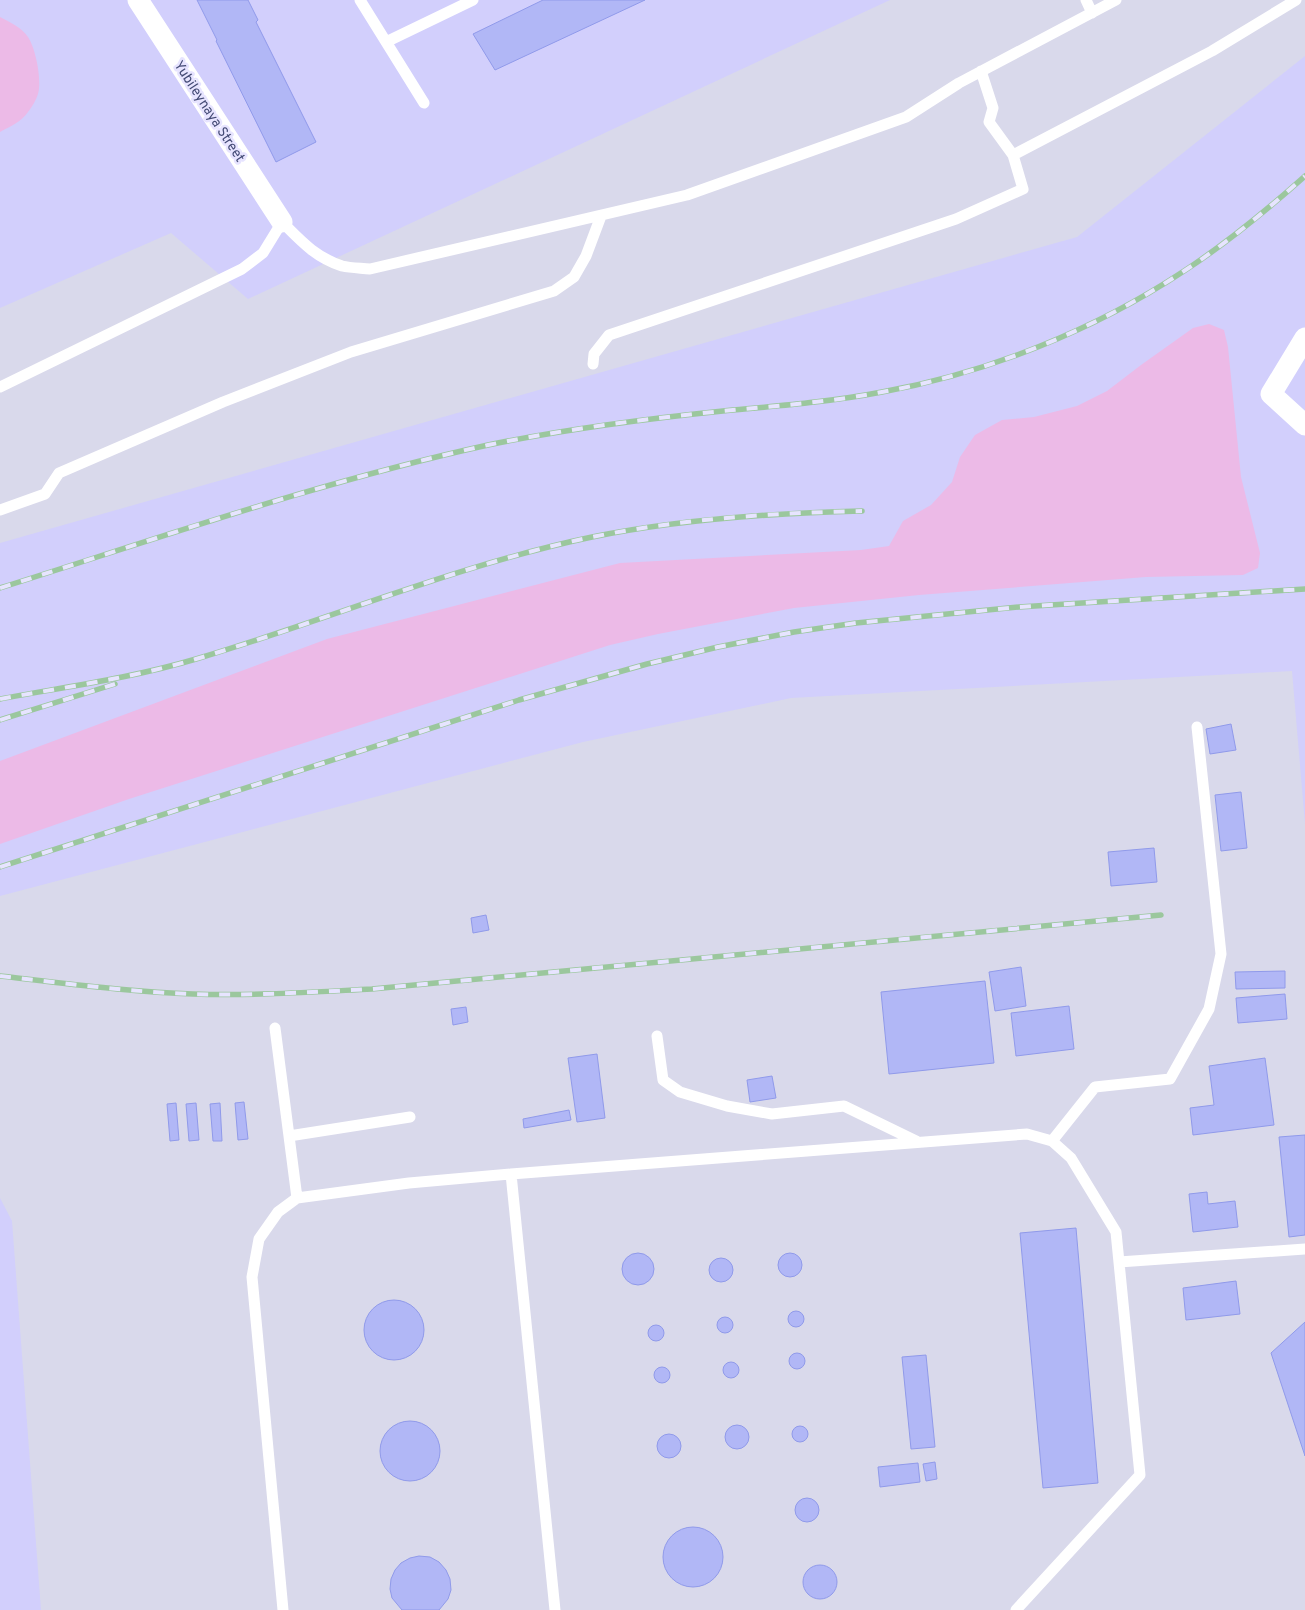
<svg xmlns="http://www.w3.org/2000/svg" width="1305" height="1610" font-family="Overpass,sans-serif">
  <rect width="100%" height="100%" fill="#e0dbfe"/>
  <path fill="#d2cffc" d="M0 0H1305V1610H0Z"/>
  <path fill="#d9d9eb" d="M890 0H1305V56L1077 237 0 543V308L171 233 248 299Z
    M1292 671 1305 824V1610H41L12 1221 0 1198V896L583 742 791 698Z"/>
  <path fill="#ecbae7" d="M0 17C10 22 22 28 28 37 36 49 42 81 38 94 36 100 32 107 28 112 21 122 11 126 0 132Z
    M1209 324 1224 330 1228 347 1241 477 1260 553 1258 568 1243 575 1146 577 919 595 794 608 658 634 610 645 129 799 0 844V761L327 639 620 563 861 550 889 546 903 521 931 505 952 482 960 457 975 435 1002 420 1034 417 1077 406 1107 391 1141 365 1193 328Z"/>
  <path fill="#b1b7f6" stroke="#909aea" d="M197 0H248L258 20 256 22 316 142 276 162 216 41 217 40Z
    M543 0H645L495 70 473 34Z
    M1231 724 1236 750 1210 754 1206 729Z
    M1241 792 1247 848 1221 851 1215 795Z
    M1154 848 1157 882 1111 886 1108 852Z
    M486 915 489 930 473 933 471 918Z
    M1021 967 1026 1006 995 1011 989 972Z
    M1285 971V988L1236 989 1235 972Z
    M985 981 994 1063 889 1074 881 992Z
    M1285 994 1287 1019 1238 1023 1236 998Z
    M1069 1006 1074 1049 1016 1056 1011 1013Z
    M466 1007 468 1022 453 1025 451 1009Z
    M597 1054 605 1118 577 1122 568 1058Z
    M1265 1058 1274 1125 1193 1135 1190 1108 1214 1105 1209 1066Z
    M772 1076 776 1098 750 1102 747 1080Z
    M244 1102 248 1139 238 1140 235 1103Z
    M176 1103 179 1140 170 1141 167 1104Z
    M196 1103 199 1140 189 1141 186 1104Z
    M220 1103 222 1141H213L210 1104Z
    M569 1110 571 1120 524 1128 523 1119Z
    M1305 1135V1235L1289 1237 1279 1137Z
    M1207 1192 1208 1204 1235 1201 1238 1227 1193 1232 1189 1194Z
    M1076 1228 1098 1483 1043 1488 1020 1233Z
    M622 1269a16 16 0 1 1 32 0a16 16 0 1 1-32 0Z
    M778 1265a12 12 0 1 1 24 0a12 12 0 1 1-24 0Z
    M709 1270a12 12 0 1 1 24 0a12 12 0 1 1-24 0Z
    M1236 1281 1240 1314 1186 1320 1183 1288Z
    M364 1330a30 30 0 1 1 60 0a30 30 0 1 1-60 0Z
    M788 1319a8 8 0 1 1 16 0a8 8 0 1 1-16 0Z
    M717 1325a8 8 0 1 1 16 0a8 8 0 1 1-16 0Z
    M1305 1322V1456L1271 1353Z
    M648 1333a8 8 0 1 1 16 0a8 8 0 1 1-16 0Z
    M789 1361a8 8 0 1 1 16 0a8 8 0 1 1-16 0Z
    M926 1355 935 1447 911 1449 902 1357Z
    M723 1370a8 8 0 1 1 16 0a8 8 0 1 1-16 0Z
    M654 1375a8 8 0 1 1 16 0a8 8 0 1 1-16 0Z
    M380 1451a30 30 0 1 1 60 0a30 30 0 1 1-60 0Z
    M725 1437a12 12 0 1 1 24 0a12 12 0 1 1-24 0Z
    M792 1434a8 8 0 1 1 16 0a8 8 0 1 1-16 0Z
    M657 1446a12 12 0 1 1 24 0a12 12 0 1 1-24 0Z
    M935 1462 937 1479 926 1481 923 1464Z
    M918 1463 920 1482 880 1487 878 1467Z
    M795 1510a12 12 0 1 1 24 0a12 12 0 1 1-24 0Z
    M663 1557a30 30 0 1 1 60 0a30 30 0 1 1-60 0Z
    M419 1556 430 1557 439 1562 446 1570 450 1579 451 1590 448 1599 439 1610H402L392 1598 390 1589 391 1579 395 1570 401 1563 410 1558Z
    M803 1582a17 17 0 1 1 34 0a17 17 0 1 1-34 0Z"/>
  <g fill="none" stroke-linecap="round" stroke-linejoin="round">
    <path stroke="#fff" stroke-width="11" d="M360 0 424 103
      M1086 0 1092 13
      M386 42 473 0
      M981 71 993 108 989 122 1013 155
      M593 364 594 354 609 335 956 219 1023 189 1013 155 1212 51 1296 0
      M0 387 242 269 263 253 282 222C301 241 315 257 342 266 351 268 361 268 370 269L687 195 906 117 959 83 1116 0
      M0 510 45 494 59 473 223 402 351 352 554 291 574 277 586 256 601 216
      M275 1028 297 1198
      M657 1036 663 1080 680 1092 727 1106 772 1114 844 1106 916 1141
      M289 1136 410 1117
      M1052 1141 1095 1087 1170 1079 1209 1009 1221 954 1197 727
      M511 1174 555 1610
      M1119 1262 1305 1249
      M283 1610 252 1277 259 1239 278 1212 297 1198 409 1183 511 1174 1027 1134 1052 1141 1071 1158 1116 1232 1140 1475 1016 1610"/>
    <path stroke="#fff" stroke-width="21" d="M138 0 282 222
      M1305 338 1271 394 1305 425"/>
    <defs>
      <path id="rail" d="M0 588C162 537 323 481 488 445 566 429 644 419 723 411 776 406 830 402 882 392 987 373 1095 330 1184 271 1227 243 1267 210 1305 176
        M0 699C65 687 132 678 196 659 328 620 457 565 592 537 681 519 771 513 862 511
        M0 720 115 684
        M0 867 519 700 647 664 718 647 794 632 856 623 1019 607 1305 589
        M0 976C64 983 129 992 193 994 253 996 312 992 372 989L1161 915"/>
    </defs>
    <use href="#rail" stroke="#9bc79d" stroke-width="5.5"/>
    <use href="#rail" stroke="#e7e4ff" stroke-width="4" stroke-dasharray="11" stroke-linecap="butt"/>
  </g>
  <g text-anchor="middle" stroke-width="5" stroke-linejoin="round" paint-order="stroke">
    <g font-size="14" fill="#434a75" stroke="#e7e4ff">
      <text transform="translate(210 111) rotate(57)" y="5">Yubileynaya Street</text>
    </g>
  </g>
</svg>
